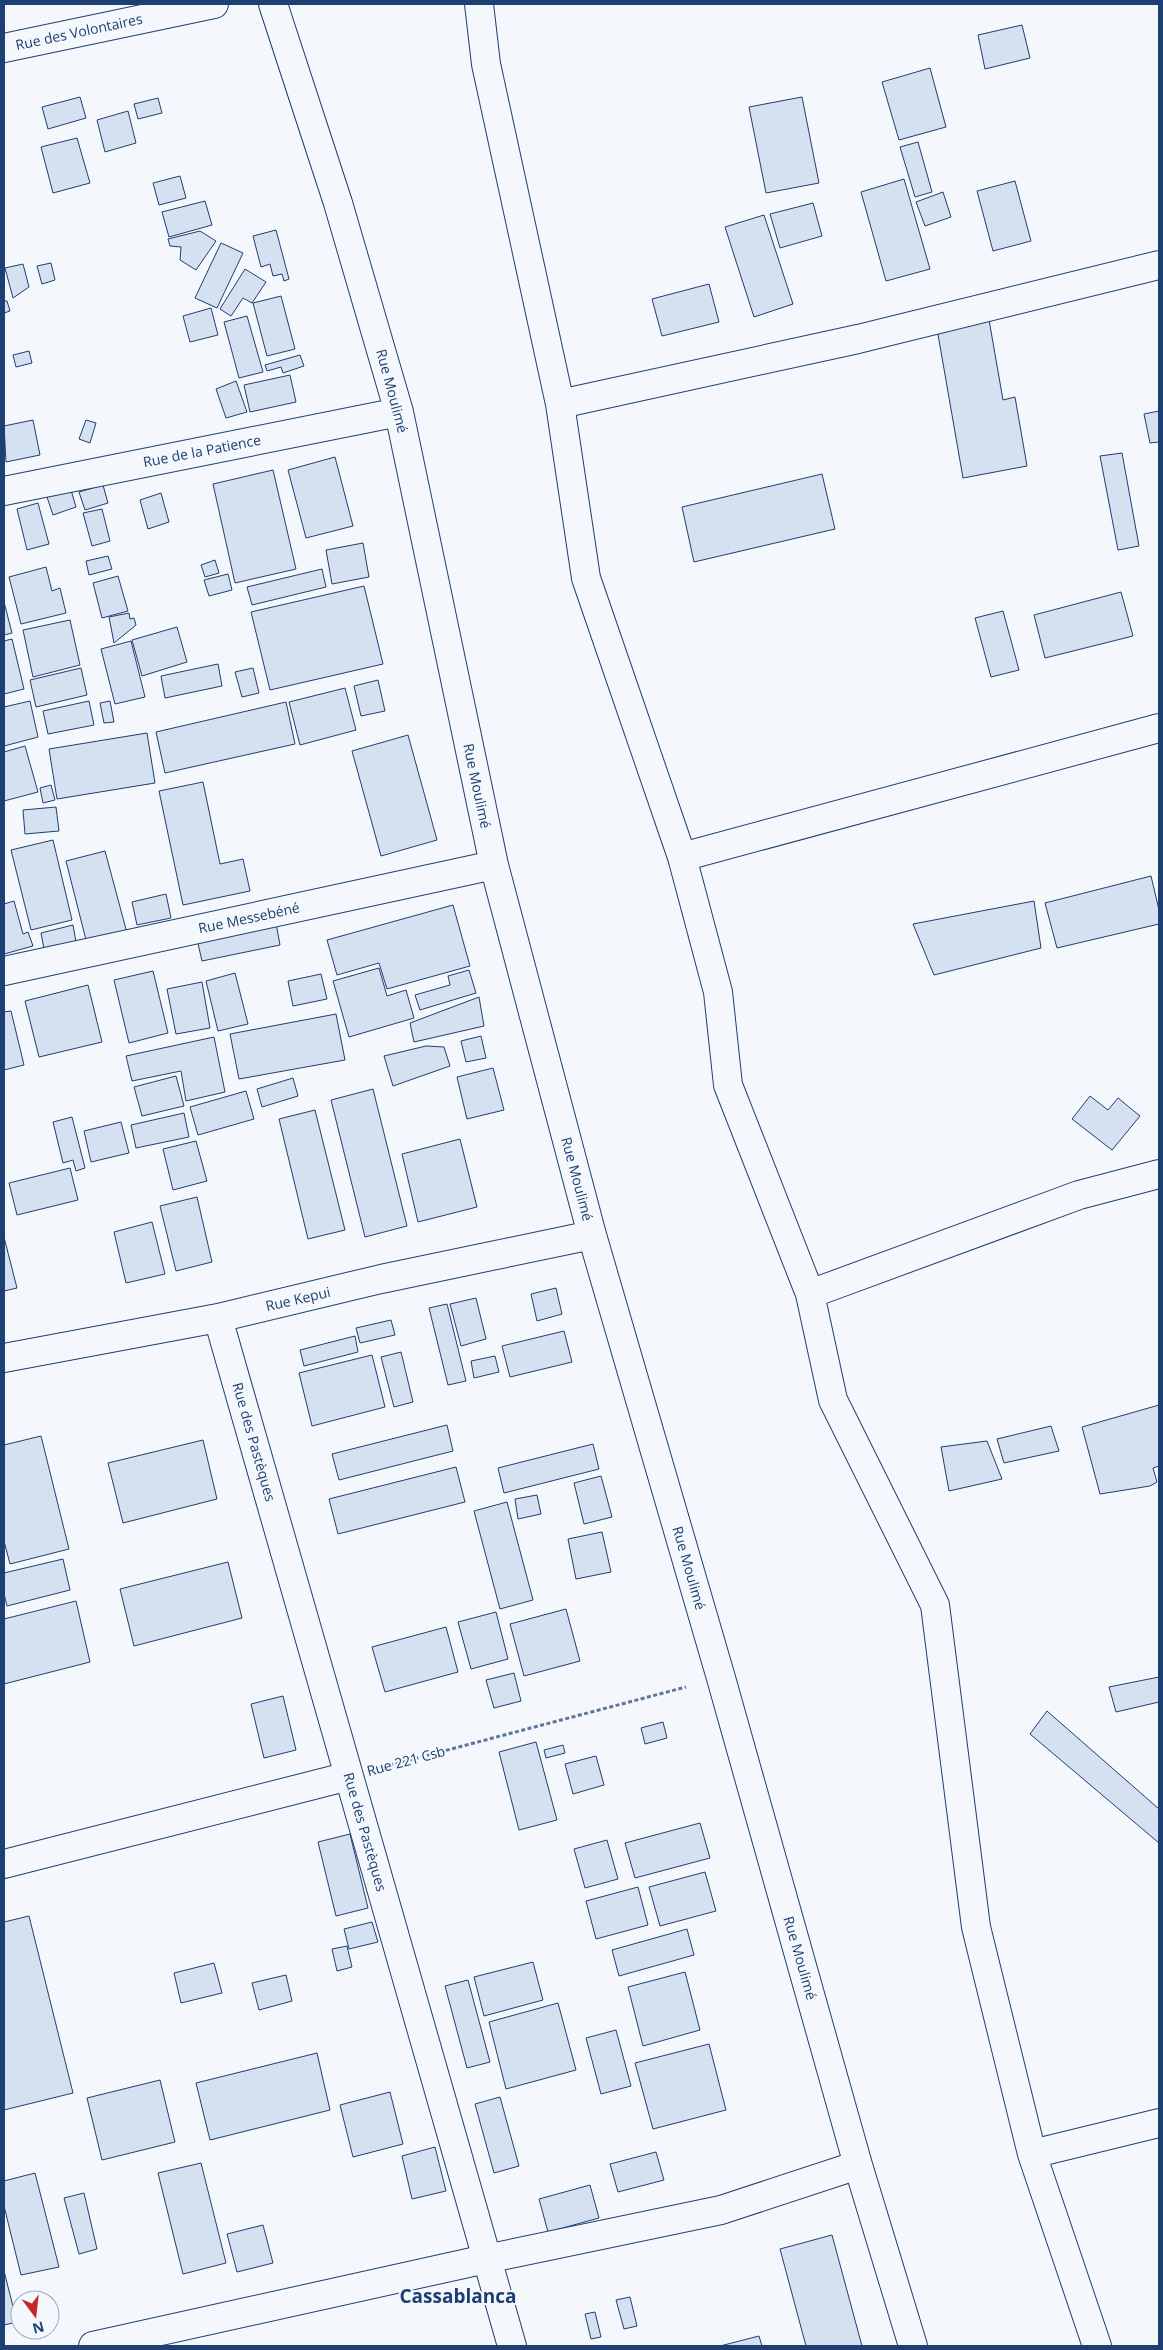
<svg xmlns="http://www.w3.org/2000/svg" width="1163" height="2350" font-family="'Open Sans',sans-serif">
  <rect width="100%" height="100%" fill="#f4f7fb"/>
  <path fill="#d5e0f0" stroke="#1d3f73" d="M1022 25 1030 58 985 69 978 35Z
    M930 68 946 127 899 140 882 82Z
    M80 97 86 118 48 129 42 107Z
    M802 97 819 183 766 193 749 107Z
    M158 98 162 113 138 119 134 104Z
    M128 111 136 143 105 152 97 120Z
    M77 138 90 183 53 193 41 147Z
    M918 142 932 192 915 197 900 147Z
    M180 176 186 198 159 205 153 183Z
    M904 179 930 269 886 281 861 192Z
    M1015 181 1031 241 993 251 977 191Z
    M943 192 951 217 925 226 916 202Z
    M205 201 212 225 169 237 162 212Z
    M813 203 822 236 780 248 770 214Z
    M764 215 793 304 754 317 725 227Z
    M276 230 289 279 284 281 282 274 273 276 270 264 261 267 253 236Z
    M200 231 216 241 196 270 180 260 181 247 170 246 168 239Z
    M221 243 243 253 217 308 195 298Z
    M51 263 55 280 42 284 37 266Z
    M23 264 29 287 13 298 5 268Z
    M245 269 266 282 252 303 243 298 231 316 220 309Z
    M709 284 719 322 662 336 652 299Z
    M281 296 295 349 267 356 253 303Z
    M4 301H7L10 311 4 313Z
    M211 308 218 335 190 342 183 316Z
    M988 314 1003 400 1015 397 1027 466 963 478 936 323Z
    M247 316 263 372 239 378 224 322Z
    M29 351 32 363 16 367 13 355Z
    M300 355 304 366 283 373 281 367 267 371 265 365Z
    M290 375 296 402 250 412 244 385Z
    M236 381 247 412 226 418 216 389Z
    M1159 411V442L1150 443 1144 414Z
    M33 420 40 455 6 462 4 426Z
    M86 420 96 423 90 443 79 439Z
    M1122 453 1139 546 1118 550 1100 456Z
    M335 457 353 526 306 538 288 470Z
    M273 470 296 569 235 583 213 484Z
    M822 474 835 529 694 562 682 507Z
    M103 485 108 503 85 510 79 492Z
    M71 490 76 507 53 515 47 497Z
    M161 493 169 522 148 529 140 500Z
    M38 503 49 544 27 550 17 509Z
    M102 509 110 541 92 546 83 513Z
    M363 543 369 577 332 584 326 550Z
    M108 556 112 569 89 575 86 561Z
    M215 560 219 573 205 577 201 565Z
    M46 567 52 591 60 588 66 613 21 624 9 577Z
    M322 569 326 587 252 605 247 587Z
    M228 574 232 590 209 596 204 580Z
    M118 576 128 611 102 618 93 583Z
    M364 586 383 664 270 690 251 612Z
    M1121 592 1133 636 1045 658 1034 615Z
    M4 602 12 633 4 635Z
    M1003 611 1019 670 991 677 975 618Z
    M129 613 130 619 134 618 136 625 114 643 109 617Z
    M70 620 80 665 33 677 23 630Z
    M177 627 187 662 142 676 132 640Z
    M12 639 24 689 4 694V641Z
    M131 641 145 697 115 704 101 649Z
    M218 664 222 686 165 698 161 676Z
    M81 668 87 695 36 707 30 680Z
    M253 668 259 693 242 697 235 672Z
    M378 680 385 711 361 716 354 686Z
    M345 688 356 730 300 745 289 702Z
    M30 701 38 737 4 746V707Z
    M89 701 94 725 48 734 43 711Z
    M110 701 114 722 104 723 100 703Z
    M286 702 295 744 165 773 156 732Z
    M147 733 155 783 57 799 49 749Z
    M408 735 437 840 381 856 352 751Z
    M25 746 38 792 4 801V752Z
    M203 782 220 864 243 859 250 891 183 905 159 791Z
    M51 785 55 800 43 803 40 788Z
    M56 807 59 831 25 834 23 810Z
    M53 840 72 920 31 930 11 850Z
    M105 851 127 933 87 944 66 861Z
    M1151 876 1159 910V924L1057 948 1045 903Z
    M166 894 171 918 137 925 132 902Z
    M14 901 23 934 28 932 33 946 4 954V904Z
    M1034 901 1041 948 934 975 913 924Z
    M453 905 470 966 387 989 379 963 337 975 327 940Z
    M276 923 280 945 202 961 197 939Z
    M73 925 76 942 44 949 41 933Z
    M379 968 387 996 406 990 414 1018 349 1037 333 981Z
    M469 970 476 993 420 1010 415 995 450 985 448 976Z
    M153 971 168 1033 129 1043 114 980Z
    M235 973 248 1024 218 1031 206 981Z
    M321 974 327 999 293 1006 288 981Z
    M202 982 210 1028 176 1034 167 989Z
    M88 985 102 1042 39 1057 25 1001Z
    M479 997 484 1026 414 1042 410 1023Z
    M11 1011 24 1065 4 1070V1012Z
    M336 1014 345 1060 239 1079 230 1034Z
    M481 1036 486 1058 466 1062 461 1041Z
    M214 1037 225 1092 186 1101 181 1071 132 1081 126 1056Z
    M426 1046 444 1047 450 1066 393 1086 384 1056Z
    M493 1068 504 1110 467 1119 457 1077Z
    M176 1076 184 1106 142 1116 134 1087Z
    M293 1078 298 1096 262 1107 257 1089Z
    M373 1089 407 1226 365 1237 331 1100Z
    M246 1091 254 1119 198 1135 190 1107Z
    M1090 1096 1108 1110 1118 1098 1140 1116 1112 1150 1072 1119Z
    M315 1110 345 1230 308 1239 279 1119Z
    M184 1113 189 1137 136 1148 131 1125Z
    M72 1117 85 1168 76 1171 73 1160 63 1163 53 1122Z
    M121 1122 129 1153 91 1162 84 1131Z
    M460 1139 477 1207 418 1222 402 1154Z
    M196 1141 207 1181 173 1190 163 1149Z
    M70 1168 78 1200 17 1215 9 1183Z
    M197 1197 212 1262 176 1271 160 1206Z
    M152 1222 165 1274 126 1283 114 1232Z
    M4 1237 17 1288 4 1291Z
    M556 1288 562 1314 537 1321 531 1294Z
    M476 1298 486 1339 461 1346 450 1304Z
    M447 1304 466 1381 448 1385 429 1308Z
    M391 1320 395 1335 360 1343 356 1328Z
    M564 1331 572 1362 510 1377 502 1346Z
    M355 1336 358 1352 304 1366 300 1350Z
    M401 1352 413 1402 394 1407 381 1357Z
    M372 1355 385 1407 312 1426 299 1373Z
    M495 1356 499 1372 474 1378 471 1361Z
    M1159 1405V1466L1153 1468 1157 1482 1150 1486 1100 1494 1082 1427Z
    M447 1425 453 1451 339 1480 332 1454Z
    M1051 1426 1059 1451 1004 1463 997 1439Z
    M41 1436 69 1549 10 1564 4 1541V1445Z
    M203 1440 217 1499 123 1523 108 1463Z
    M987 1441 1002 1479 949 1491 941 1447Z
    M593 1444 599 1469 504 1493 498 1468Z
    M456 1467 465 1502 338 1534 329 1499Z
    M601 1476 612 1517 584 1524 574 1483Z
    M537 1495 541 1514 518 1519 515 1499Z
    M507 1502 533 1600 500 1609 474 1511Z
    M602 1532 611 1572 576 1579 568 1539Z
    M63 1559 70 1590 7 1606 4 1594V1573Z
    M228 1562 242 1618 134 1646 120 1589Z
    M76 1601 90 1662 4 1684V1619Z
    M566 1609 580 1661 524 1676 510 1624Z
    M496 1612 508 1659 471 1669 458 1622Z
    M446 1627 458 1672 385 1692 372 1647Z
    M514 1673 521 1701 494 1708 486 1680Z
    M1159 1677V1702L1116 1712 1109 1687Z
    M283 1696 296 1750 264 1758 251 1704Z
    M1047 1711 1159 1809V1843L1030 1734Z
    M663 1722 667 1738 645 1744 641 1728Z
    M536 1742 557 1820 519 1830 499 1752Z
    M563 1745 565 1753 546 1758 544 1750Z
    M596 1756 604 1785 573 1794 565 1764Z
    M700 1823 710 1858 635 1878 625 1843Z
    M350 1834 368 1908 336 1916 318 1842Z
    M607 1840 618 1879 585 1888 574 1849Z
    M705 1872 716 1911 660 1926 649 1887Z
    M638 1887 648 1925 596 1939 586 1901Z
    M29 1916 73 2093 4 2110V1922Z
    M372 1922 378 1942 349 1949 344 1929Z
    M687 1929 694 1955 619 1976 612 1950Z
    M347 1946 352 1967 337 1971 332 1949Z
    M533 1962 543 2000 484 2016 474 1977Z
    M214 1963 222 1993 181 2003 174 1973Z
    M685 1972 700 2030 643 2046 628 1987Z
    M286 1975 292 2001 259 2010 252 1983Z
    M468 1980 490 2062 467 2068 445 1986Z
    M558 2003 576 2070 506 2089 489 2022Z
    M616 2030 631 2086 601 2094 586 2038Z
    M709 2044 726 2110 653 2129 635 2063Z
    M317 2053 330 2110 210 2140 196 2083Z
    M160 2080 175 2142 102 2160 87 2098Z
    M390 2092 403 2144 353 2157 340 2105Z
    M500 2097 519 2166 494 2173 475 2104Z
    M435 2147 446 2191 412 2199 402 2156Z
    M656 2152 664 2180 618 2192 610 2164Z
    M201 2163 226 2263 183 2274 158 2173Z
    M35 2173 59 2267 21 2275 4 2206V2181Z
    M590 2185 599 2218 548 2232 539 2199Z
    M84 2193 97 2249 79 2254 64 2198Z
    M263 2225 273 2263 237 2272 227 2234Z
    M832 2235 862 2346H806L780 2249Z
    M4 2271 17 2322 4 2325Z
    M630 2297 637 2326 624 2329 616 2300Z
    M595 2312 601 2337 591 2339 585 2314Z
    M759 2336 762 2346H720Z"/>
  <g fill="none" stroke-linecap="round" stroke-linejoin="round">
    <defs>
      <path id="minor" d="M273 4 338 203 399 412 494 865 592 1235 721 1678 858 2165 913 2346
        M479 4 486 64 560 404 586 578 682 857 718 992 728 1085 810 1294 833 1400 935 1605 976 1927 1032 2154 1097 2346
        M4 48 214 4
        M560 404 858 339 1159 265
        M4 491 399 412
        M682 857 1159 728
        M4 971 494 865
        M810 1294 1079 1195 1159 1174
        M218 1318 512 2346
        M4 1358 218 1318 381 1279 592 1235
        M4 1864 349 1776
        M1032 2154 1159 2123
        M93 2346 486 2259 721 2210 858 2165"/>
    </defs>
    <use href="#minor" stroke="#1d3f73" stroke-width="30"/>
    <path stroke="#5e769c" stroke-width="3" stroke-dasharray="4 2.5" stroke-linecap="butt" d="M383 1767 686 1687"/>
    <use href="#minor" stroke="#f4f7fb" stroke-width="28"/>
  </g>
  <g text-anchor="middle" stroke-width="4" stroke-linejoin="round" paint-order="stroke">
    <g font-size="14" fill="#1d3f73" stroke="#f4f7fb">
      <text transform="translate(79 32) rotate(-12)" y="5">Rue des Volontaires</text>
      <text transform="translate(392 391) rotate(75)" y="5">Rue Moulimé</text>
      <text transform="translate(202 451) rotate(-11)" y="5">Rue de la Patience</text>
      <text transform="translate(477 786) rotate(78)" y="5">Rue Moulimé</text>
      <text transform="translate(249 918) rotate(-12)" y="5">Rue Messebéné</text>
      <text transform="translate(577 1179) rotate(75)" y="5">Rue Moulimé</text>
      <text transform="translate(298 1299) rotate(-13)" y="5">Rue Kepui</text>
      <text transform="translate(254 1442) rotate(74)" y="5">Rue des Pastèques</text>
      <text transform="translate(689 1568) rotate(74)" y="5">Rue Moulimé</text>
      <text transform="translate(406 1761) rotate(-15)" y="5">Rue 221 Csb</text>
      <text transform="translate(365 1832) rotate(74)" y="5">Rue des Pastèques</text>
      <text transform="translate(800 1958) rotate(74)" y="5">Rue Moulimé</text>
    </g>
    <g font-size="19" font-weight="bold" fill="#1d3f73" stroke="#f4f7fb">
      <text x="458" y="2303">Cassablanca</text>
    </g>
  </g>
  <rect width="1163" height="2350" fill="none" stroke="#1d3f73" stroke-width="10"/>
  <g transform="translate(35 2315) rotate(165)"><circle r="24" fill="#f4f7fb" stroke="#9eadc5"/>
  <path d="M0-4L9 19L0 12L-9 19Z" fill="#c62828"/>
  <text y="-8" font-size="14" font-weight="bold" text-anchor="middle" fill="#1d3f73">N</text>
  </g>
</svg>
